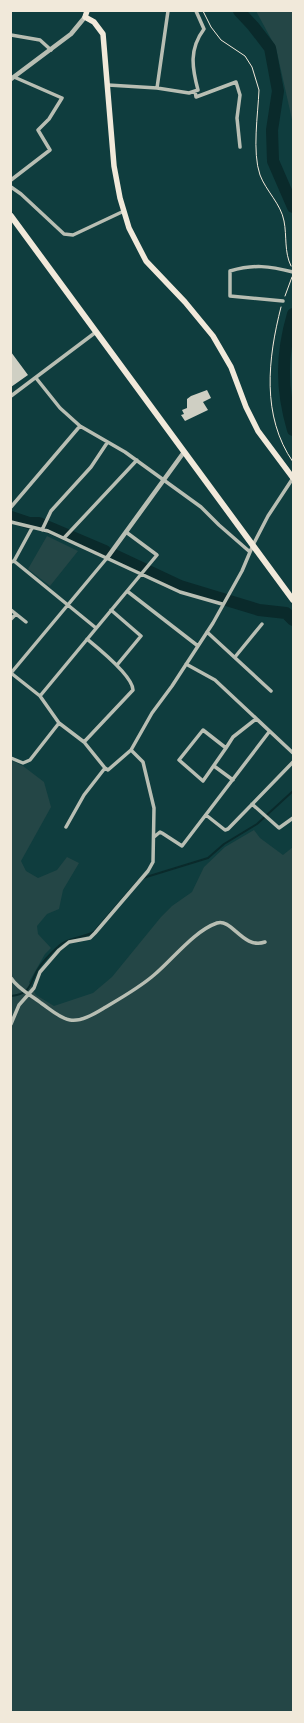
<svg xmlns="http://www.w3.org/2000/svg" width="304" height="1723" font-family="Ubuntu,sans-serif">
  <rect width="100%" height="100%" fill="#0f3d3e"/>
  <path fill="#244646" d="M256 11H293V124L276 48Z
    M47 536 78 551 50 586 28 569Z
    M11 760 23 766 44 782 51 807 21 861 26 871 38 878 57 870 67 857 79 863 63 890 59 909 47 914 37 926 38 934 51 948 45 954 29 982 36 995 54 1006 93 993 112 977 161 917 172 906 192 892 204 867 225 847 254 830 260 838 283 855 293 847V1712H11Z"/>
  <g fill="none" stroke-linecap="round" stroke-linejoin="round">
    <path stroke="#0a2a2b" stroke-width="2" d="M143 878 208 858 224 844 257 824 293 791
      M11 996C31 994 29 985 37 971 42 962 52 952 60 945 69 937 83 938 94 932L138 881"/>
    <path stroke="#0a2a2b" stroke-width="12" d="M239 11 253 26 270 48 278 91 272 130 273 161 293 207
      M293 314C281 355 281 389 293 430
      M11 517 29 523H39L105 551
      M114 555 180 586 259 610 286 613 293 620"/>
  </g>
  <path fill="#cfcfc3" d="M11 352 28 375 11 387Z
    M207 390 211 398 203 402 208 410 185 421 181 415 184 414 182 410 187 408V399L191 396Z"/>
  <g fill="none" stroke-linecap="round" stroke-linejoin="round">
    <path stroke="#f1e9da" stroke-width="1" d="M203 11 211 27 221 40 245 56 252 67 259 90C258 114 252 152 260 175 266 191 281 204 284 221 287 236 284 252 291 266
      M285 296 292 277
      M281 307C268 358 261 416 293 462"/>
    <path stroke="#b8beb3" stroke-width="3.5" d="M11 35 40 40 51 50
      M108 85 157 88 189 93 198 90C192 68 189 49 204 29L196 11
      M157 88 168 11
      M195 91 196 97 236 82 240 95 237 118 240 147
      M11 180 50 150 38 130 49 119 62 98 14 77
      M11 187 21 194 64 234 73 235 124 211
      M283 301 230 296V271C254 264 269 266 293 272
      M36 378 60 408 80 426 125 452 201 507 219 525 250 552
      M11 396 96 332
      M11 507 80 426
      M11 522 48 531 180 592 222 604
      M42 530 51 511 91 467 107 443
      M64 538 137 460
      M14 561 32 528
      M11 562 14 561 96 628
      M127 591 198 646
      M11 610 26 622
      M111 610 141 636 117 665
      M11 619 16 614
      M207 632 271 691
      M235 657 262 624
      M186 664 215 680 293 753
      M11 673 40 696 59 723 84 742 105 768 108 770 131 750 152 713 172 686 213 623 242 571 253 545 268 516 293 478
      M11 673 107 558
      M40 696 157 555 126 532
      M203 730 226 748 203 781 179 760Z
      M84 742 133 690C133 676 98 648 87 639
      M226 748 233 737 256 719
      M11 758 23 763 30 760 59 723
      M214 766 233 780
      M252 804 279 828 293 818
      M206 815 225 830 228 829 293 762
      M66 827 84 795 105 768
      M154 837 160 832 162 833 182 846 269 732
      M11 978C18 989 31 995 41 1003 50 1009 59 1018 70 1020 81 1022 94 1014 104 1008 121 998 139 988 154 975 173 959 194 931 217 923 232 918 243 950 265 942
      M11 1024 19 1005 34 988 40 972 59 950 69 942 90 938 95 933 148 871 153 862 154 808 143 762 131 750"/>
    <path stroke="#b8beb3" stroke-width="4.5" d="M11 79 71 34 85 17
      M107 558 184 452"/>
    <path stroke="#f1e9da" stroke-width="5.5" d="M87 11 85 17 94 22 103 34 114 166 120 198 129 228 146 261 185 302 213 336 231 367 246 407 258 431 293 478"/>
    <path stroke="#f1e9da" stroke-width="6" d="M11 216 293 600"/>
  </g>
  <rect width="304" height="1723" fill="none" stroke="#f1e9da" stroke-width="24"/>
</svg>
